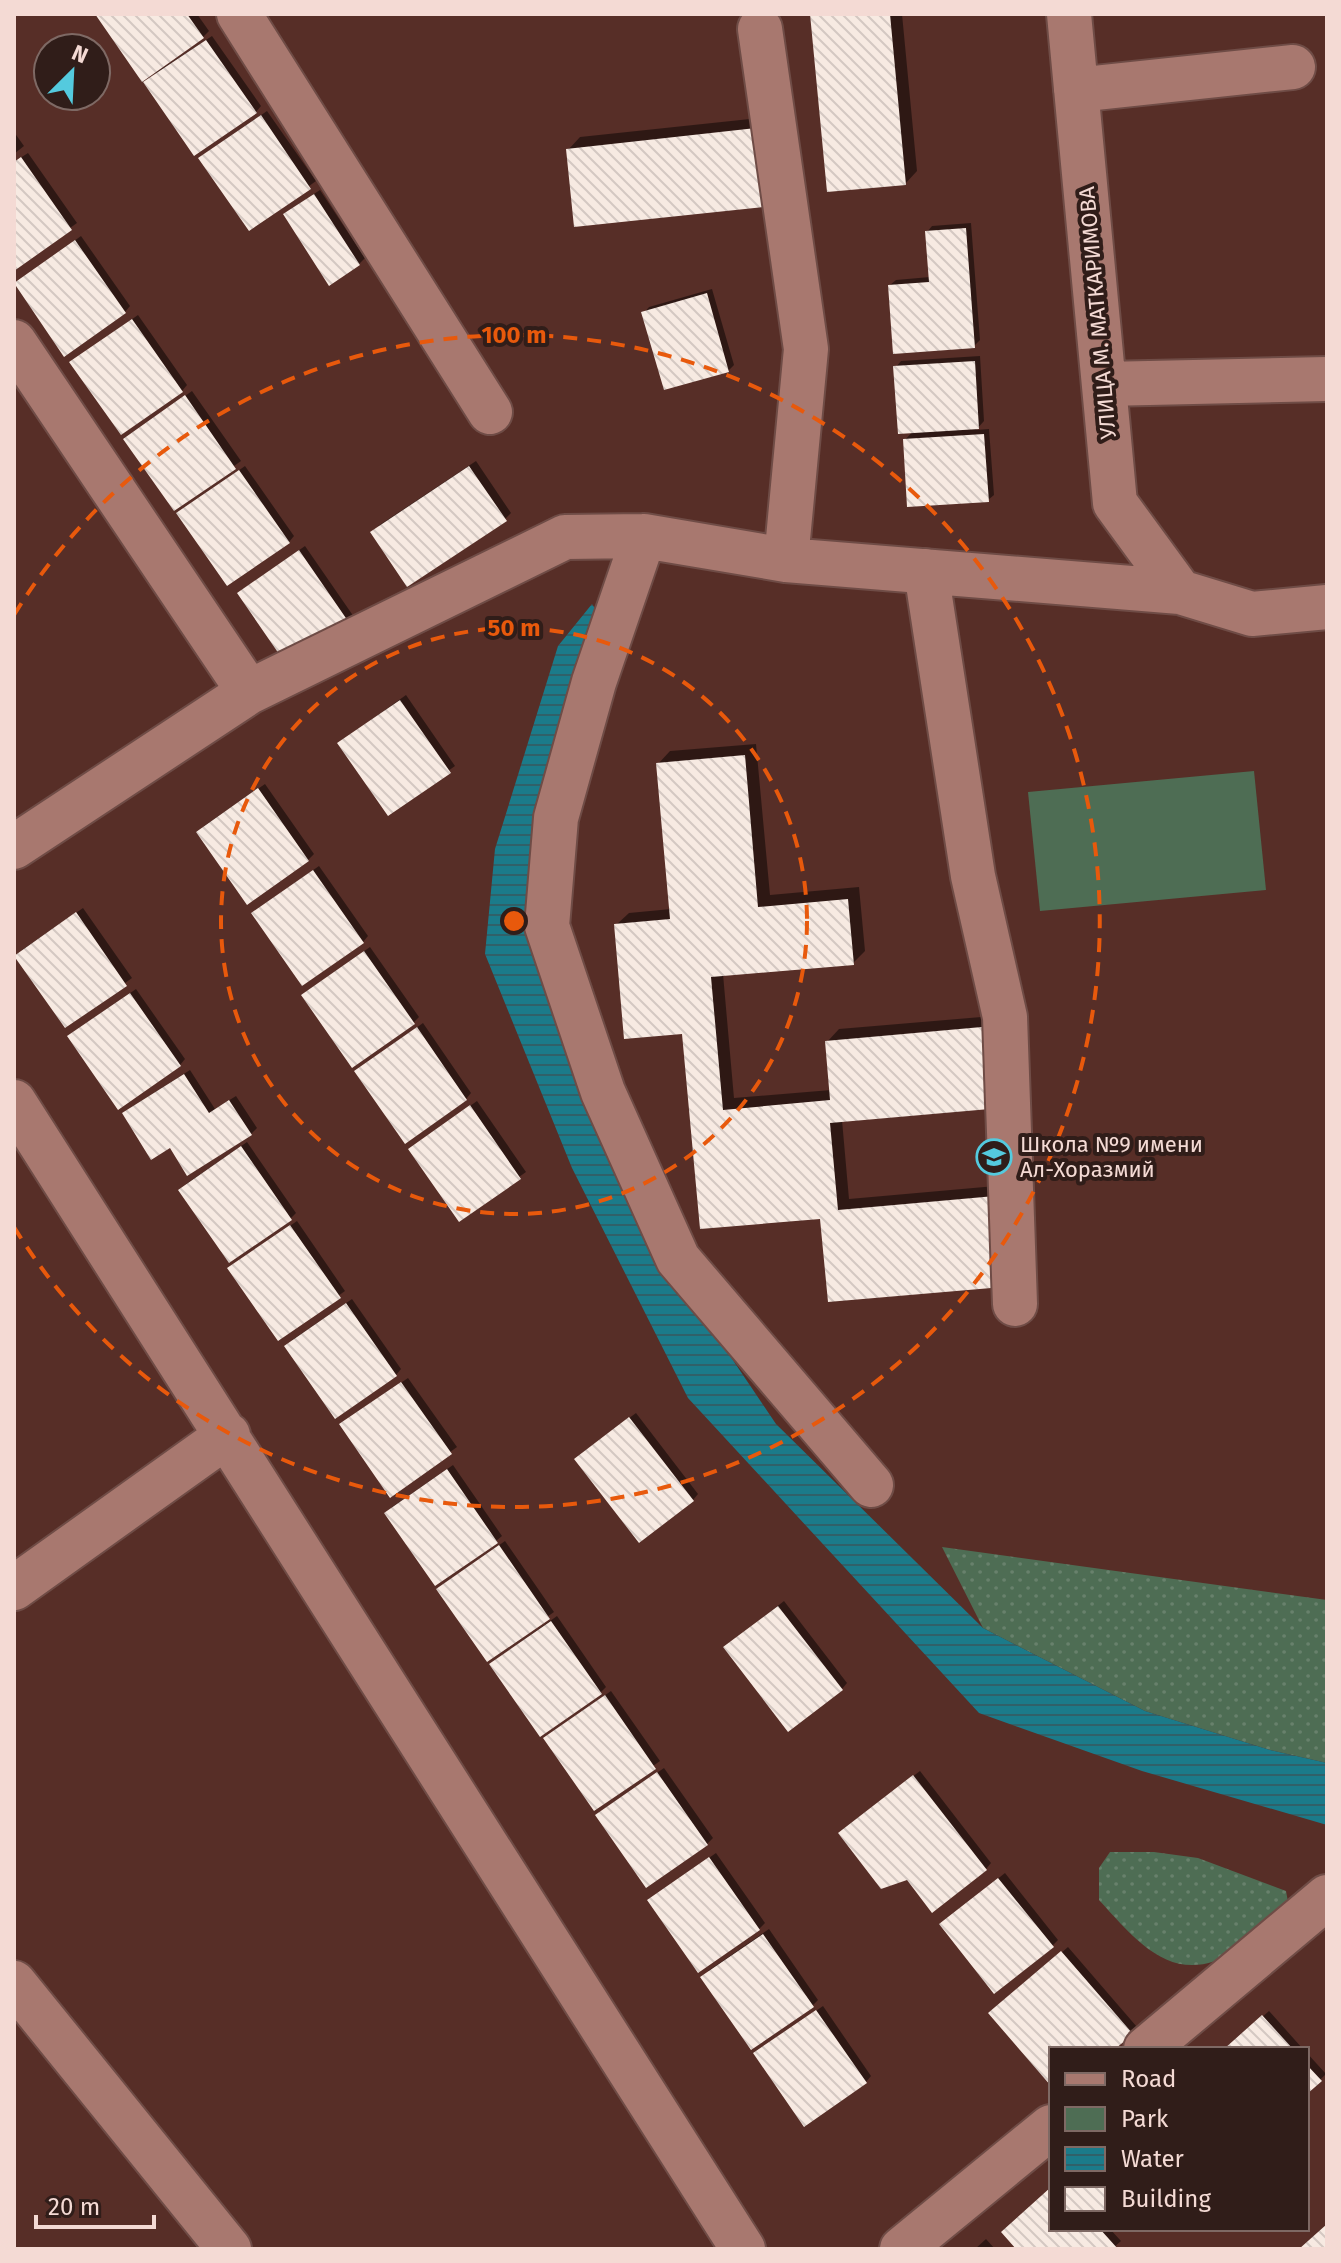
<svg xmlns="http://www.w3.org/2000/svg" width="1341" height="2263" font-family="'Fira Sans',sans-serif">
  <defs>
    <pattern id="grass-dots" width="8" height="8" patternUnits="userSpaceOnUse" patternTransform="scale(2)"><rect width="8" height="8" fill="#4e6d54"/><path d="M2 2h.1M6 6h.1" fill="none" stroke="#68816c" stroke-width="1.8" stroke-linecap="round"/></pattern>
    <pattern id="water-rules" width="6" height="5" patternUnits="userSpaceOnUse" patternTransform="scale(2)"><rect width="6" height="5" fill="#1b7b8a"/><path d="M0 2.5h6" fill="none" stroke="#306169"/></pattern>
    <pattern id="building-back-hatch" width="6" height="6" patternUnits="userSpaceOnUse" patternTransform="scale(2)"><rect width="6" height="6" fill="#f7eae2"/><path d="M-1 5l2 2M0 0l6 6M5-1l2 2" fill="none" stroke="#d4c8c2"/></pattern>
  </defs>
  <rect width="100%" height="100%" fill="#572e27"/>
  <path fill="url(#grass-dots)" d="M942 1547 1327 1600V1763L1270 1750 1145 1711 983 1628Z
    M1110 1852H1154L1198 1858 1286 1891 1288 1902C1273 1917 1257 1937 1239 1949 1176 1990 1140 1945 1099 1900V1868Z"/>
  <path fill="#4e6d54" d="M1254 771 1266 890 1040 911 1028 792Z"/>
  <path fill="url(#water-rules)" d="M592 604 608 628 597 744 561 901 650 1237 776 1424 983 1628 1145 1711 1270 1750 1327 1763V1825L1142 1771 979 1713 688 1398 572 1168 485 954 495 849 558 646Z"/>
  <path fill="#0007" d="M97 14H197L209 31 203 37Z
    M812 14H902L917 171 905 184Z
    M212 36 261 106 256 112 146 83 157 72Z
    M267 111 316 181 250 229 206 153Z
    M768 117 776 193 568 150 580 137Z
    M14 132 24 146 14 154Z
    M28 153 77 223 14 268V162Z
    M320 190 365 258 359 264 291 209Z
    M971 223 980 340 974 346 890 285 896 280 930 277 927 232 932 226Z
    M81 236 130 306 125 312 15 284Z
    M712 289 734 365 728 371 644 313 649 307Z
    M138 315 187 385 182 391 78 357Z
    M980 356 984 421 976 430 989 429 994 495 988 500 905 440 913 431 896 367 901 361Z
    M192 391 241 461 174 509 125 439Z
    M476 461 511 513 505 519 378 526Z
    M245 466 294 536 289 542 185 508Z
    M305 546 354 617 348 622 245 588Z
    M406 695 455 766 389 813 346 738Z
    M756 744 770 895 859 887 865 951 853 963 723 974 734 1098 831 1090 827 1042 839 1029 1005 1015 842 1120 849 1199 1007 1185 1015 1273 822 1216 702 1227 684 1032 616 925 629 913 671 909 658 764 670 751Z
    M265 784 314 854 308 860 204 826Z
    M319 866 368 936 363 942 259 908Z
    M83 908 132 978 66 1026 22 950Z
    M370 947 419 1017 413 1023 310 989Z
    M136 989 185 1059 180 1065 75 1031Z
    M423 1023 471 1093 466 1099 356 1071Z
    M190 1070 215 1109 236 1096 257 1128 251 1134 170 1145 130 1108Z
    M477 1101 526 1172 459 1219 416 1144Z
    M247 1142 296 1213 291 1218 186 1184Z
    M297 1221 345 1291 279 1338 236 1263Z
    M352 1299 401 1369 396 1375 292 1340Z
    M408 1378 457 1447 391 1495 347 1419Z
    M636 1413 698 1494 693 1500 582 1453Z
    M453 1465 502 1536 496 1541 392 1507Z
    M505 1541 554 1612 488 1659 445 1583Z
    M784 1601 847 1683 842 1689 732 1642Z
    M557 1616 606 1687 601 1692 497 1659Z
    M611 1691 660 1761 594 1808 551 1733Z
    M664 1768 713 1838 707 1844 603 1810Z
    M920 1771 991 1863 986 1869 907 1878 846 1827Z
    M716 1853 765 1923 759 1929 656 1895Z
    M1005 1873 1058 1940 1052 1946 947 1919Z
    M769 1929 818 2000 813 2005 708 1971Z
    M1068 1947 1137 2027 1112 2049H1051V2083L997 2008Z
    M823 2006 871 2076 866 2082 762 2048Z
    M1269 2011 1303 2049H1226Z
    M1307 2053 1326 2074 1307 2092Z
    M1051 2189V2229H1110L1121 2241 1112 2249H1019Z
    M986 2239 995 2249H975Z"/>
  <path fill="url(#building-back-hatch)" d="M95 14H187L204 38 142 82Z
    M810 14H890L906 185 827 192Z
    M206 40 257 113 194 156 143 82Z
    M261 115 311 189 249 231 198 158Z
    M756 128 765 207 574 227 566 149Z
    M21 157 72 230 14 271V162Z
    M314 194 360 265 329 286 283 214Z
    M966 228 975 348 893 354 888 285 929 282 925 231Z
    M75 240 126 313 64 357 14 283Z
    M707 293 729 372 664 390 641 312Z
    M132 319 183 392 121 435 69 362Z
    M975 361 979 429 898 434 893 366Z
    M185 395 236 469 174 511 123 439Z
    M984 434 989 502 907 507 903 439Z
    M469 466 507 521 407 587 370 532Z
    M239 470 290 543 227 586 176 513Z
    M299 550 350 624 288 667 237 593Z
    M400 700 451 773 388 816 337 743Z
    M745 755 758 907 848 899 854 965 711 977 723 1110 830 1100 825 1041 993 1026 1001 1108 830 1123 838 1210 995 1196 1003 1287 828 1302 820 1219 700 1229 682 1034 624 1039 614 924 670 919 656 763Z
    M258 788 309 861 247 905 196 832Z
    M313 870 364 943 302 986 251 913Z
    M76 912 127 986 65 1028 14 956Z
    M364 951 415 1024 352 1068 301 995Z
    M130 993 181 1066 118 1110 67 1036Z
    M417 1027 467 1100 405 1144 354 1071Z
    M184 1074 209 1113 229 1100 252 1135 187 1176 170 1148 151 1160 122 1113Z
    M470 1105 521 1179 459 1222 408 1149Z
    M241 1146 292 1220 229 1263 178 1190Z
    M290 1225 341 1298 278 1341 227 1268Z
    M346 1303 397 1376 335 1419 284 1346Z
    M401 1382 452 1454 390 1498 339 1424Z
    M629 1417 694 1501 639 1543 574 1459Z
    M447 1469 498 1543 435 1586 384 1513Z
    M499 1545 550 1619 487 1662 436 1589Z
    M778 1606 843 1690 788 1732 723 1647Z
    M551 1621 602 1694 540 1737 489 1664Z
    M605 1695 656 1769 594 1811 543 1738Z
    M657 1772 708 1845 646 1888 595 1815Z
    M913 1775 987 1870 932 1913 907 1880 881 1889 838 1833Z
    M709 1857 760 1930 698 1973 647 1900Z
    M998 1878 1054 1947 994 1994 939 1924Z
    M763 1934 814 2007 751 2050 700 1977Z
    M1061 1951 1133 2034 1115 2049H1051V2086L988 2013Z
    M816 2010 867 2083 804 2127 753 2053Z
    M1262 2015 1293 2049H1224Z
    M1307 2065 1322 2081 1307 2094Z
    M1051 2187V2229H1100L1118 2249H1016L1001 2232Z
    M1327 2224V2249H1299Z"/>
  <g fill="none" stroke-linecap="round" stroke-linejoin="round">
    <defs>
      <path id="minor" d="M239 14 490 412
        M1069 14 1115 503 1180 592
        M760 29 806 349 786 560
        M1076 90 1293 67
        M14 342 249 692
        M1104 384 1327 379
        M644 536 594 682 556 818 547 926 603 1092 678 1259 871 1485
        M926 571 973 876 1005 1017 1015 1304
        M14 847 249 692 565 537 644 536 786 560 1180 592 1252 614 1327 607
        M14 1102 743 2249
        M14 1588 228 1435
        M14 1983 229 2249
        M1146 2049 1327 1897
        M902 2249 1051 2127"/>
    </defs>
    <use href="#minor" stroke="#6f4c46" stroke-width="48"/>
    <use href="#minor" stroke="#a8786f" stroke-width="44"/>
  </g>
  <g fill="none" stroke="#e8590c" stroke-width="4" stroke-dasharray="14 10">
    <circle cx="514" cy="921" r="293"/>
    <path d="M14 615A586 586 0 1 1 14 1227"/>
  </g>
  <defs>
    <symbol id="school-ring" viewBox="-11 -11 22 22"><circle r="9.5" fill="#301d19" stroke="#54cade" stroke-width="1.5"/><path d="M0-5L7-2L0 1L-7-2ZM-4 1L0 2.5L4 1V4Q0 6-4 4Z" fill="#54cade"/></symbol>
  </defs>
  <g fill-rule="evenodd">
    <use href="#school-ring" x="974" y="1137" width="40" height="40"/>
  </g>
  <g text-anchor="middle" stroke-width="8" stroke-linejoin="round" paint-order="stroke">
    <g font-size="22" fill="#f4dad4" stroke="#301d19">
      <text transform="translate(1097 313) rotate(-95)" y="8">УЛИЦА М. МАТКАРИМОВА</text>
    </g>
    <g font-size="22" fill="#f4dad4" stroke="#301d19" text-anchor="start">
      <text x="1020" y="1152">Школа №9 имени<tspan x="1020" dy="25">Ал-Хоразмий</tspan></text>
    </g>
  </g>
  <circle cx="514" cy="921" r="12" fill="#e8590c" stroke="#301d19" stroke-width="4"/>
  <g font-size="24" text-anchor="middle" font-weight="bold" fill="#e8590c" stroke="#301d19" stroke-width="8" stroke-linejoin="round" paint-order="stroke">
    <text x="514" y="343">100 m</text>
    <text x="514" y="636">50 m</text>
  </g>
  <rect width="1341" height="2263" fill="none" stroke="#f4dad4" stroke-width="32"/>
  <rect x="1049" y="2047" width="260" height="184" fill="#301d19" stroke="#7e6964" stroke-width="2"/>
  <rect x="1065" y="2073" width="40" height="12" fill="#a8786f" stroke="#7e6964" stroke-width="2"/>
  <text x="1121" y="2087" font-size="24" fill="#f4dad4">Road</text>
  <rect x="1065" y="2107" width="40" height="24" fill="#4e6d54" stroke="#7e6964" stroke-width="2"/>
  <text x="1121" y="2127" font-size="24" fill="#f4dad4">Park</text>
  <rect x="1065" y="2147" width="40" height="24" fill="url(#water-rules)" stroke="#7e6964" stroke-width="2"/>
  <text x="1121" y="2167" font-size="24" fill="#f4dad4">Water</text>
  <rect x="1065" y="2187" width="40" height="24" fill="url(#building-back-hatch)" stroke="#7e6964" stroke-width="2"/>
  <text x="1121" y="2207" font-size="24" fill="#f4dad4">Building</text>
  <g transform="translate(72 72) rotate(24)"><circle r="38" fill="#301d19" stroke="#7e6964" stroke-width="2"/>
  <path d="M0-6L14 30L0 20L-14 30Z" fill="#54cade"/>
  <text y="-12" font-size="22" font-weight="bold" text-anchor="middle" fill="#f4dad4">N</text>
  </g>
  <path d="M36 2215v12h118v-12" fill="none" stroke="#f4dad4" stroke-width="4"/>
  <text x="48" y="2215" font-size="24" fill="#f4dad4" stroke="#301d19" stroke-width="6" paint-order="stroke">20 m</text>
</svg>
